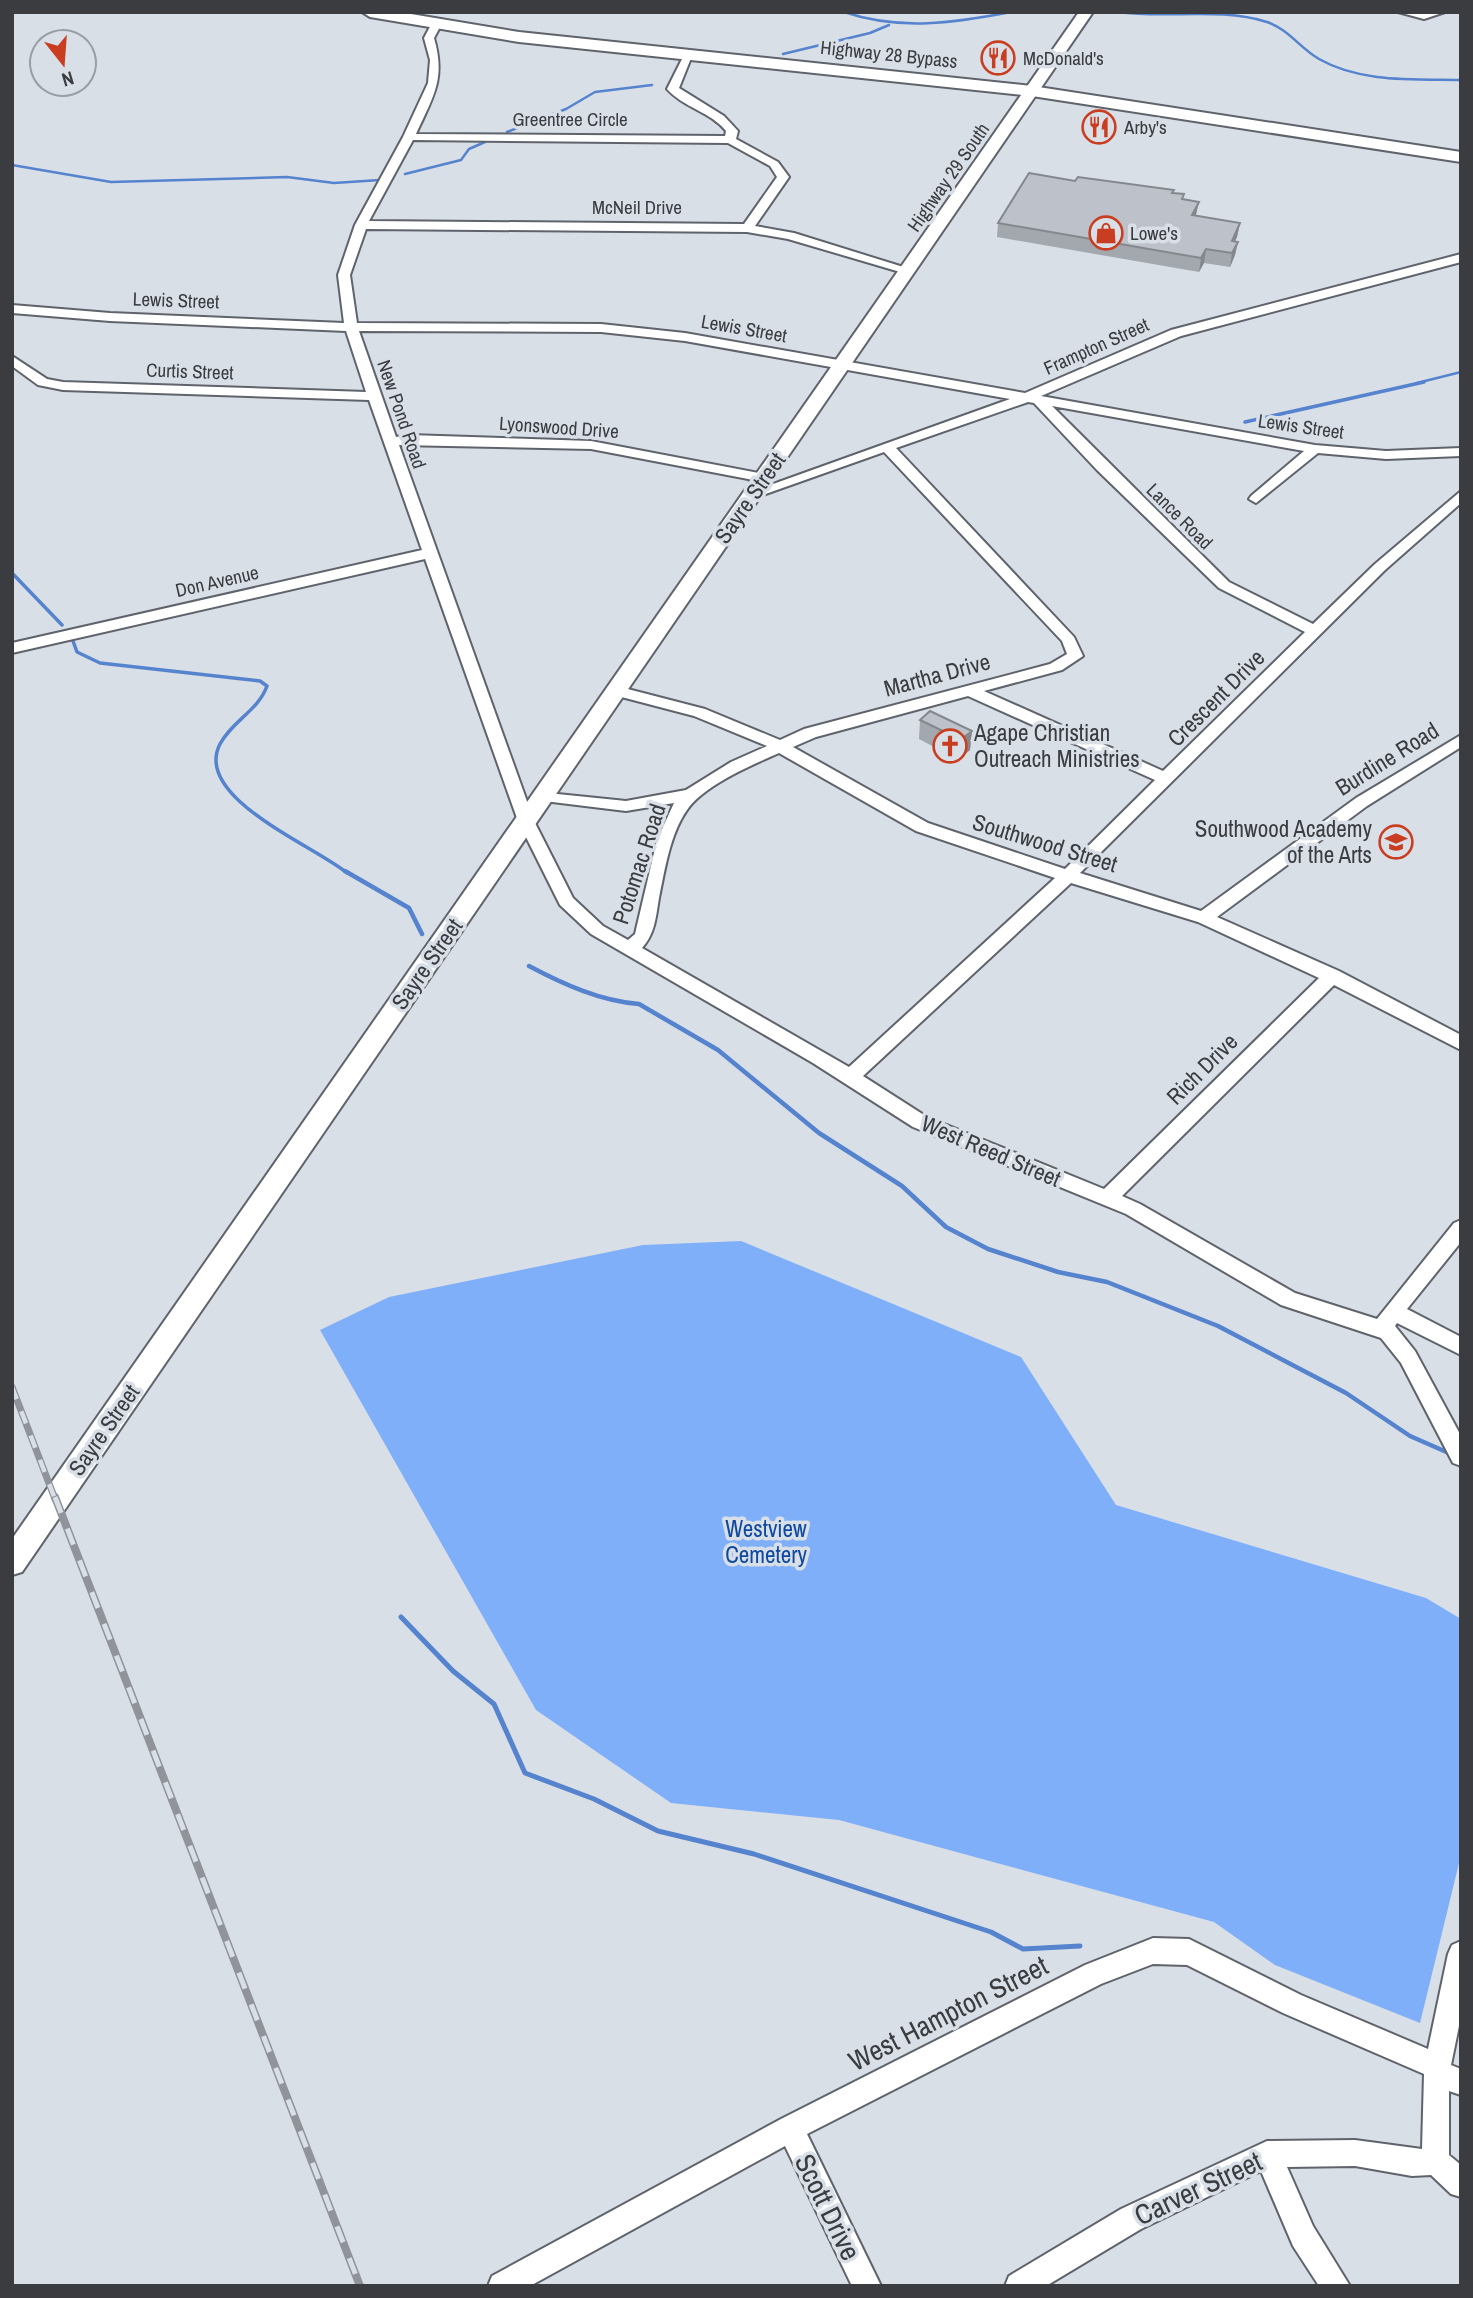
<svg xmlns="http://www.w3.org/2000/svg" width="1473" height="2298" font-family="'Archivo Narrow',sans-serif">
  <rect width="100%" height="100%" fill="#d9dfe7"/>
  <path fill="#80aff9" d="M741 1241 1021 1357 1116 1505 1426 1598 1461 1619V1855L1420 2023 1275 1965 1214 1922 839 1820 671 1803 536 1710 320 1330 389 1297 643 1245Z"/>
  <g fill="none" stroke-linecap="round" stroke-linejoin="round">
    <path stroke="#5583ce" stroke-width="2.5" d="M844 12C900 31 954 23 1011 12
      M1118 12C1167 19 1219 7 1267 22 1288 29 1301 49 1319 59 1361 83 1414 79 1461 80
      M783 54 870 33 889 25
      M507 132 566 109 595 92 652 85
      M12 165 111 182 287 177 334 183 380 180
      M405 174 461 160 469 149 485 142
      M1417 383 1461 372"/>
    <path stroke="#5583ce" stroke-width="3.5" d="M1245 422 1424 382
      M12 573 62 625
      M73 641 77 652 100 663 260 681 267 686C258 711 232 721 220 744 192 798 317 847 347 873"/>
    <path stroke="#5583ce" stroke-width="4.5" d="M345 871 409 908 422 934
      M529 966C563 984 600 1001 639 1004L718 1050 819 1133 902 1186 946 1227 988 1249 1058 1272 1107 1282 1218 1326 1346 1393 1410 1436 1451 1454"/>
    <path stroke="#5583ce" stroke-width="5" d="M401 1617 453 1671 494 1704 525 1773 594 1799 658 1831 754 1854 991 1932 1023 1949 1080 1946"/>
    <defs>
      <path id="minor" d="M1398 12H1445L1424 19Z
        M432 23 441 25 434 38C446 79 433 97 416 134L725 136 726 131C711 112 684 108 667 89L685 53H693L679 88 724 116 738 131 736 139 778 162 789 177 755 226 794 233 913 270 907 274 788 239 747 232 366 229 350 275 357 323 601 324 685 333 1025 393 1171 330 1461 254V262L1181 336 1041 396 1315 445 1386 451 1461 448V456L1386 459 1318 453 1256 503 1249 499 1251 496 1304 451 1052 406 1229 582 1313 624 1375 564 1461 491V503L1385 570 1080 873 1201 911 1356 798 1461 735V747L1367 806 1217 917 1339 971 1461 1035V1050L1334 985 1122 1196 1140 1204 1295 1293 1377 1319 1454 1223 1461 1220V1242L1407 1309 1461 1337V1355L1397 1323 1395 1326 1415 1351 1461 1436V1466L1453 1463 1401 1363 1381 1338 1281 1305 1126 1214 913 1127 813 1063 591 934 560 905 518 821 425 559 12 653V643L422 550 369 400 63 390 38 385 12 366V356L47 379 63 382 366 392 346 331 110 321 12 313V305L110 313 344 323 338 275 355 225 403 137 428 83 430 60 424 38ZM413 140 728 143 770 166 777 177 744 224 369 221ZM359 331 601 332 685 341 1010 399 748 493 755 497 760 496 884 452 1062 641 1067 654 1050 664 804 729 780 740 705 709 616 686 610 688V694L694 716 767 746 731 762 686 790 626 801 538 792 536 796 544 801 626 811 674 803 657 840 635 934 628 940 603 926 573 898 534 821 399 445 591 449 764 482 771 478 764 474 591 441 409 435 396 437ZM1028 402 1034 403 1097 470 1219 588 1305 632 1163 771 984 691 1062 670 1083 656 1074 637 896 448ZM968 696 1155 780 1065 869 928 823 793 747 816 737ZM779 753 916 831 1055 878 849 1067 642 948C655 934 656 916 659 898 665 869 670 834 687 810 704 785 752 765 779 753ZM1071 883 1198 922 1319 978 1104 1189 927 1117 863 1076Z
        M1153 1938 1189 1939 1301 1995 1428 2049 1448 1954 1452 1945 1461 1941V2016L1451 2065 1461 2069V2095L1449 2091V2155L1461 2165V2197L1451 2194 1431 2175 1412 2176 1355 2166 1287 2167 1313 2226 1350 2286H1319L1293 2246 1261 2171 1141 2229 1046 2286H1005L1009 2276 1121 2209 1267 2141 1355 2140 1422 2149 1424 2074 1283 2013 1187 1965 1153 1964 1101 1984 807 2134 881 2286H852L785 2146 530 2286H488L492 2276 781 2119 1085 1965Z"/>
      <path id="major" d="M1079 12H1093L22 1572 12 1575V1539Z"/>
      <path id="highway" d="M362 12H399L519 32 1032 86 1461 152V162L1032 96 519 42 370 17Z"/>
    </defs>
    <use href="#minor" stroke="#5f636b" stroke-width="4"/>
    <use href="#major" stroke="#5f636b" stroke-width="4"/>
    <use href="#highway" stroke="#5f636b" stroke-width="4"/>
    <use href="#minor" fill="#fff" fill-rule="evenodd"/>
    <use href="#major" fill="#fff" fill-rule="evenodd"/>
    <use href="#highway" fill="#fff" fill-rule="evenodd"/>
    <defs>
      <path id="rail-far1" d="M12 1387 55 1499"/>
      <path id="rail" d="M55 1497 360 2286"/>
    </defs>
    <use href="#rail-far1" stroke="#90949a" stroke-width="7"/>
    <use href="#rail" stroke="#90949a" stroke-width="8"/>
    <use href="#rail-far1" stroke="#d9dfe7" stroke-width="4.5" stroke-dasharray="13" stroke-linecap="butt"/>
    <use href="#rail" stroke="#d9dfe7" stroke-width="5" stroke-dasharray="17" stroke-linecap="butt"/>
  </g>
  <path fill="#a3a7ae" d="M1075 181 1173 193 1183 199 1196 216 1240 223 1237 237 1235 241 1238 242 1235 255 1230 267 1204 263 1199 272 997 237 998 223Z
    M920 720 972 731 970 750 955 762 940 755V750L919 739Z"/>
  <path fill="#84888d" d="M1199 202 1196 215 1190 229 1192 215Z
    M1240 223 1237 237 1229 254 1232 241Z
    M1238 242 1235 255 1230 267 1232 253Z
    M1206 249 1204 263 1199 272 1201 258Z
    M972 731 970 750 955 762 956 743Z"/>
  <path fill="#bdc2ca" stroke="#84888d" stroke-width="2" d="M1029 173 1075 181 1078 177 1174 190 1172 193 1184 194 1182 199 1199 202 1192 215 1240 223 1232 241 1238 242 1232 253 1206 249 1201 258 998 223Z
    M930 711 972 731 956 743 941 735 945 732 920 720Z"/>
  <defs>
    <symbol id="restaurant-ring" viewBox="-11 -11 22 22"><circle r="9.5" fill="#d9dfe7" stroke="#c93e21" stroke-width="1.5"/><path d="M-5-6h1v4h1v-4h1v4h1v-4h1v5L-1.5 .5V6h-2V.5L-5-1ZM5-6V6H3V1.5H1.5Q1.5-4 5-6Z" fill="#c93e21"/></symbol>
    <symbol id="shop-ring" viewBox="-11 -11 22 22"><circle r="9.5" fill="#d9dfe7" stroke="#c93e21" stroke-width="1.5"/><path d="M-5-2.5h2.3a2.7 3.5 0 0 1 5.4 0H5L5.5 6h-11ZM-1.5-2.5h3a1.5 2.3 0 0 0-3 0Z" fill="#c93e21"/></symbol>
    <symbol id="church-ring" viewBox="-11 -11 22 22"><circle r="9.5" fill="#d9dfe7" stroke="#c93e21" stroke-width="1.5"/><path d="M-1.2-6h2.4v3.5h3.3v2.4h-3.3V6h-2.4V-.1h-3.3v-2.4h3.3Z" fill="#c93e21"/></symbol>
    <symbol id="school-ring" viewBox="-11 -11 22 22"><circle r="9.5" fill="#d9dfe7" stroke="#c93e21" stroke-width="1.5"/><path d="M0-5L7-2L0 1L-7-2ZM-4 1L0 2.5L4 1V4Q0 6-4 4Z" fill="#c93e21"/></symbol>
  </defs>
  <g fill-rule="evenodd">
    <use href="#restaurant-ring" x="979" y="39" width="38" height="38"/>
    <use href="#restaurant-ring" x="1080" y="108" width="38" height="38"/>
    <use href="#shop-ring" x="1087" y="214" width="38" height="38"/>
    <use href="#church-ring" x="931" y="727" width="38" height="38"/>
    <use href="#school-ring" x="1377" y="823" width="38" height="38"/>
  </g>
  <g text-anchor="middle" stroke-width="7" stroke-linejoin="round" paint-order="stroke">
    <g font-size="19" fill="#3a3c40" stroke="#d9dfe7">
      <text transform="translate(889 54) rotate(6)" y="7">Highway 28 Bypass</text>
      <text x="570" y="126">Greentree Circle</text>
      <text transform="translate(948 177) rotate(-55)" y="7">Highway 29 South</text>
      <text x="637" y="214">McNeil Drive</text>
      <text transform="translate(176 300) rotate(2)" y="7">Lewis Street</text>
      <text transform="translate(744 328) rotate(10)" y="7">Lewis Street</text>
      <text transform="translate(1096 346) rotate(-24)" y="7">Frampton Street</text>
      <text transform="translate(190 371) rotate(2)" y="7">Curtis Street</text>
      <text transform="translate(402 414) rotate(71)" y="7">New Pond Road</text>
      <text transform="translate(1301 426) rotate(8)" y="7">Lewis Street</text>
      <text transform="translate(559 427) rotate(4)" y="7">Lyonswood Drive</text>
      <text transform="translate(1180 516) rotate(45)" y="7">Lance Road</text>
      <text transform="translate(217 581) rotate(-13)" y="7">Don Avenue</text>
    </g>
    <g font-size="19" fill="#3a3c40" stroke="#d9dfe7" text-anchor="start">
      <text x="1023" y="65">McDonald's</text>
      <text x="1124" y="134">Arby's</text>
      <text x="1130" y="240">Lowe's</text>
    </g>
    <g font-size="23" fill="#3a3c40" stroke="#d9dfe7">
      <text transform="translate(750 498) rotate(-55)" y="8">Sayre Street</text>
      <text transform="translate(937 675) rotate(-15)" y="8">Martha Drive</text>
      <text transform="translate(1216 698) rotate(-45)" y="8">Crescent Drive</text>
      <text transform="translate(1387 759) rotate(-32)" y="8">Burdine Road</text>
      <text transform="translate(1045 843) rotate(17)" y="8">Southwood Street</text>
      <text transform="translate(639 864) rotate(-72)" y="8">Potomac Road</text>
      <text transform="translate(427 964) rotate(-55)" y="8">Sayre Street</text>
      <text transform="translate(1202 1069) rotate(-45)" y="8">Rich Drive</text>
      <text transform="translate(991 1151) rotate(23)" y="8">West Reed Street</text>
      <text transform="translate(104 1430) rotate(-55)" y="8">Sayre Street</text>
    </g>
    <g font-size="23" fill="#3a3c40" stroke="#d9dfe7" text-anchor="start">
      <text x="974" y="741">Agape Christian<tspan x="974" dy="26">Outreach Ministries</tspan></text>
      <text x="1372" y="837" text-anchor="end">Southwood Academy<tspan x="1372" dy="26">of the Arts</tspan></text>
    </g>
    <g font-size="23" fill="#0e49a1" stroke="#d9dfe7">
      <text x="766" y="1537">Westview<tspan x="766" dy="26">Cemetery</tspan></text>
    </g>
    <g font-size="28" fill="#3a3c40" stroke="#d9dfe7">
      <text transform="translate(948 2013) rotate(-27)" y="10">West Hampton Street</text>
      <text transform="translate(1198 2188) rotate(-25)" y="10">Carver Street</text>
      <text transform="translate(828 2207) rotate(64)" y="10">Scott Drive</text>
    </g>
  </g>
  <rect width="1473" height="2298" fill="none" stroke="#3a3c40" stroke-width="28"/>
  <g transform="translate(63 63) rotate(163)"><circle r="33" fill="#d9dfe7" stroke="#999ea4" stroke-width="2"/>
  <path d="M0-5L12 26L0 18L-12 26Z" fill="#c93e21"/>
  <text y="-10" font-size="19" font-weight="bold" text-anchor="middle" fill="#3a3c40">N</text>
  </g>
</svg>
